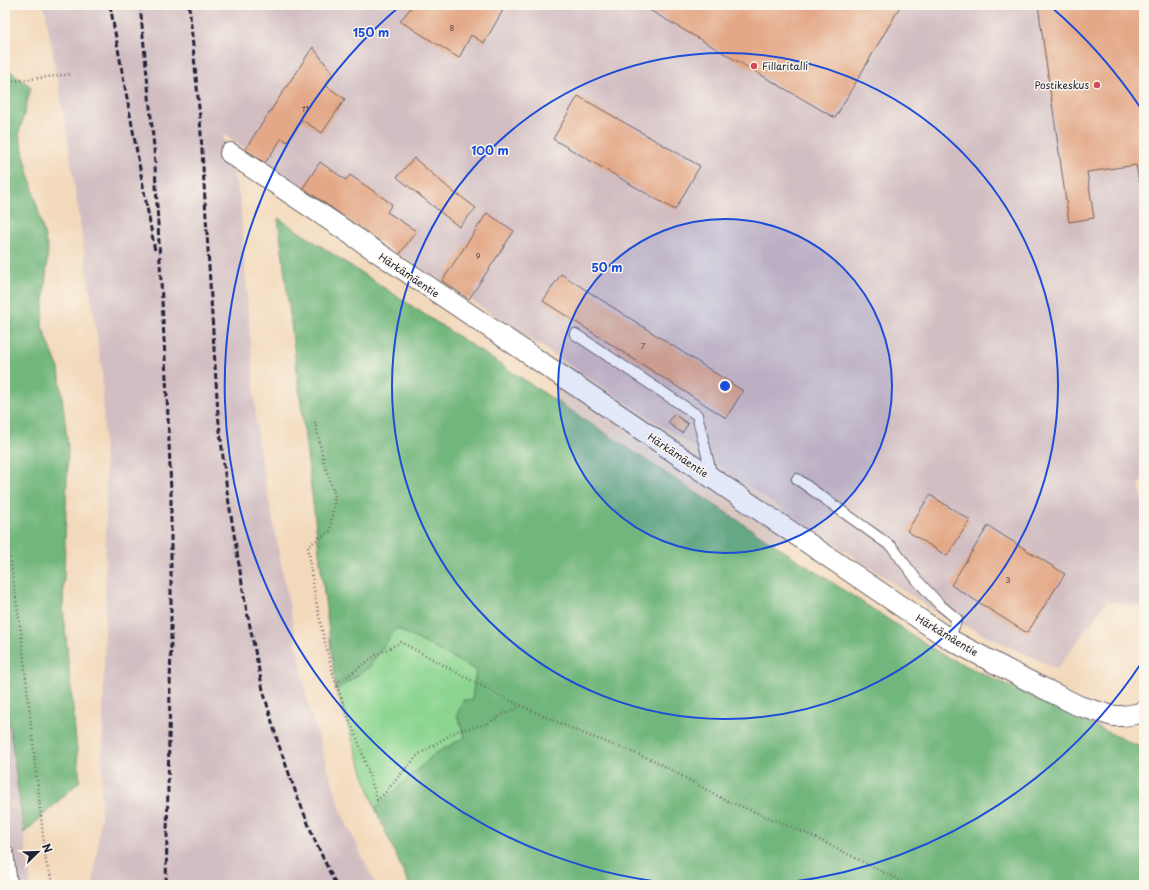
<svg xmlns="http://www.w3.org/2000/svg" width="1149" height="890" font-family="'Playpen Sans',sans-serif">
  <rect width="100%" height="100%" fill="#fbf7ec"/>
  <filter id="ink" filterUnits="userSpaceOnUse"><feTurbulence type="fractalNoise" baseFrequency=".025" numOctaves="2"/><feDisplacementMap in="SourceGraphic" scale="8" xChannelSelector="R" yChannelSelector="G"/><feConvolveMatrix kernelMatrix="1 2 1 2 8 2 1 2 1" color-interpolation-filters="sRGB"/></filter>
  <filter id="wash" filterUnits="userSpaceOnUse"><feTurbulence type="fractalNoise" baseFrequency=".012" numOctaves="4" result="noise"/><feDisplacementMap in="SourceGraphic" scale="16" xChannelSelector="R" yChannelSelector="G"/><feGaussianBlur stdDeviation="0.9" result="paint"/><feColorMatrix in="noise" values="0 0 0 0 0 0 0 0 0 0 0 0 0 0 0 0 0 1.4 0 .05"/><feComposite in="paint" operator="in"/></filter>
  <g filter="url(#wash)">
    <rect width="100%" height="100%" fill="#f3d9bb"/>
    <path fill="#d2bec2" d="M44 5H1144V474L1139 486 1144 503V607L1107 601 1057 669 936 612 727 472 696 448 442 281 399 255 222 133 240 199 258 444 309 707 343 816 376 885H93L101 816 105 627 106 496 102 372 66 128Z
      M5 693 24 833 31 885H5Z"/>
    <path fill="#8cd591" stroke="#577c66" d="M396 628 476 670 472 700 457 715 465 737 435 754 375 808 336 690 369 667Z"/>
    <path fill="#71b67b" stroke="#4a6c5b" d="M5 67 31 87 19 134 48 250 42 326 59 369 68 448 63 607 80 781 24 833 5 693Z
      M278 218 941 654 1144 749V885H409L375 808 435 754 465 737 457 715 463 700H472L476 670 396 628 369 667 336 690Z"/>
    <g id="blocks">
      <path fill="#e3a887" d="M413 5H506L484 43 471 35 459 58 400 21Z
        M641 5H901L835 118Z
        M1038 5H1144V181L1139 182 1136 165 1087 172 1094 218 1069 222Z
        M313 47 333 74 325 85 345 99 322 133 302 120 287 142 282 138 265 163 245 149Z
        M578 96 700 166 675 210 553 139Z
        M414 158 458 196 459 195 476 208 459 227 397 177Z
        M320 162 346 180 350 175 392 204 387 212 416 231 399 255 303 188Z
        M487 213 514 231 469 299 442 281Z
        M561 274 743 391 726 418 543 301Z
        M674 414 688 424 682 433 668 423Z
        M930 495 970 520 947 556 907 531Z
        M988 526 1065 574 1027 633 951 585Z
        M6 792 8 809 5 811V793Z"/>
    </g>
  </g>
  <g filter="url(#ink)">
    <use href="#blocks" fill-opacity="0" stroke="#6b6268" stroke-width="1"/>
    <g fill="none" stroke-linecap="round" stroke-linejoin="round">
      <defs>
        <path id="lane" d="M575 334 697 415 712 476
          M797 479 892 547 917 580 940 605 957 619 949 639
          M8 852 12 885"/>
        <path id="street" d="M230 153 621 416 949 639 1025 679 1079 706 1113 716H1123L1136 714 1144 711"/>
      </defs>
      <use href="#lane" stroke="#6b6268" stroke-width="12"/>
      <use href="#street" stroke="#6b6268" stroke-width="22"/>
      <path stroke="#6b6268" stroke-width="2.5" stroke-dasharray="1 3" stroke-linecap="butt" d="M5 82 72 74
        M315 422 324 463 335 495 330 531 308 546C313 593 323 639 336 684
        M5 526 21 632 46 863 54 885
        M521 706 504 714 487 724 457 731 419 754 406 768 384 794 377 800 361 749 336 684 378 654 401 642 500 696 577 731 655 761 721 798 808 834 909 885"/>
      <use href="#lane" stroke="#fff" stroke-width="10"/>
      <use href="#street" stroke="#fff" stroke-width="20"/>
      <path stroke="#22223b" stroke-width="3" stroke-dasharray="6 3" stroke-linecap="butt" d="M110 5 155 251
        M140 5 154 147 168 416 171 493V640L166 885
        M189 5 200 118 218 414 227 491 245 602 263 690 278 743 296 793 315 841 336 885"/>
    </g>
  </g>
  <circle cx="725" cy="386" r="167" fill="#1d4ed8" fill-opacity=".12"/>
  <g fill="none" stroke="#1d4ed8" stroke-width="2">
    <circle cx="725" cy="386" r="167"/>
    <circle cx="725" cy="386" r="333"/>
    <path d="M1142 662A500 500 0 0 1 760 885M690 885A500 500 0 0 1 400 6M1050 6A500 500 0 0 1 1142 110"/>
  </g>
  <g fill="#d1495b" stroke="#fbf7ec" stroke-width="1.5">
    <circle cx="754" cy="66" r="4"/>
    <circle cx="1097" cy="85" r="4"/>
  </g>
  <g text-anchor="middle" stroke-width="3" stroke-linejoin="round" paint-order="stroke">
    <g font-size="8" fill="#52444e">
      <text x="452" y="31">8</text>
      <text x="305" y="112">11</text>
      <text x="478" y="259">9</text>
      <text x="643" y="349">7</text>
      <text x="1008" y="583">3</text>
    </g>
    <g font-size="10" fill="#22223b" stroke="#fbf7ec" text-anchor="start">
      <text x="762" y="70">Fillaritalli</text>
      <text x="1089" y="89" text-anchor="end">Postikeskus</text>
    </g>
    <g font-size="10" fill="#22223b" stroke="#fbf7ec">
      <text transform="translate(409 275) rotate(34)" y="4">Härkämäentie</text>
      <text transform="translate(678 455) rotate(34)" y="4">Härkämäentie</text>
      <text transform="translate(947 635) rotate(31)" y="4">Härkämäentie</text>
    </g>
  </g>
  <circle cx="725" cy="386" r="6" fill="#1d4ed8" stroke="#fbf7ec" stroke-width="2"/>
  <g font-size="12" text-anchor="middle" font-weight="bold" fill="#1d4ed8" stroke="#fbf7ec" stroke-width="3" stroke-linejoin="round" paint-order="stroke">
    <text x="371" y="37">150 m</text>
    <text x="490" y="155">100 m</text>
    <text x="607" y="272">50 m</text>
  </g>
  <rect width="1149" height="890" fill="none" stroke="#fbf7ec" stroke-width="20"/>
  <g transform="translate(38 852) rotate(67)" stroke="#fbf7ec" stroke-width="3" paint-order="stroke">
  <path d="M0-3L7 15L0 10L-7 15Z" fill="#22223b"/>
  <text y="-6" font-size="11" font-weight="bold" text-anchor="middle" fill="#22223b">N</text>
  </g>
</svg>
